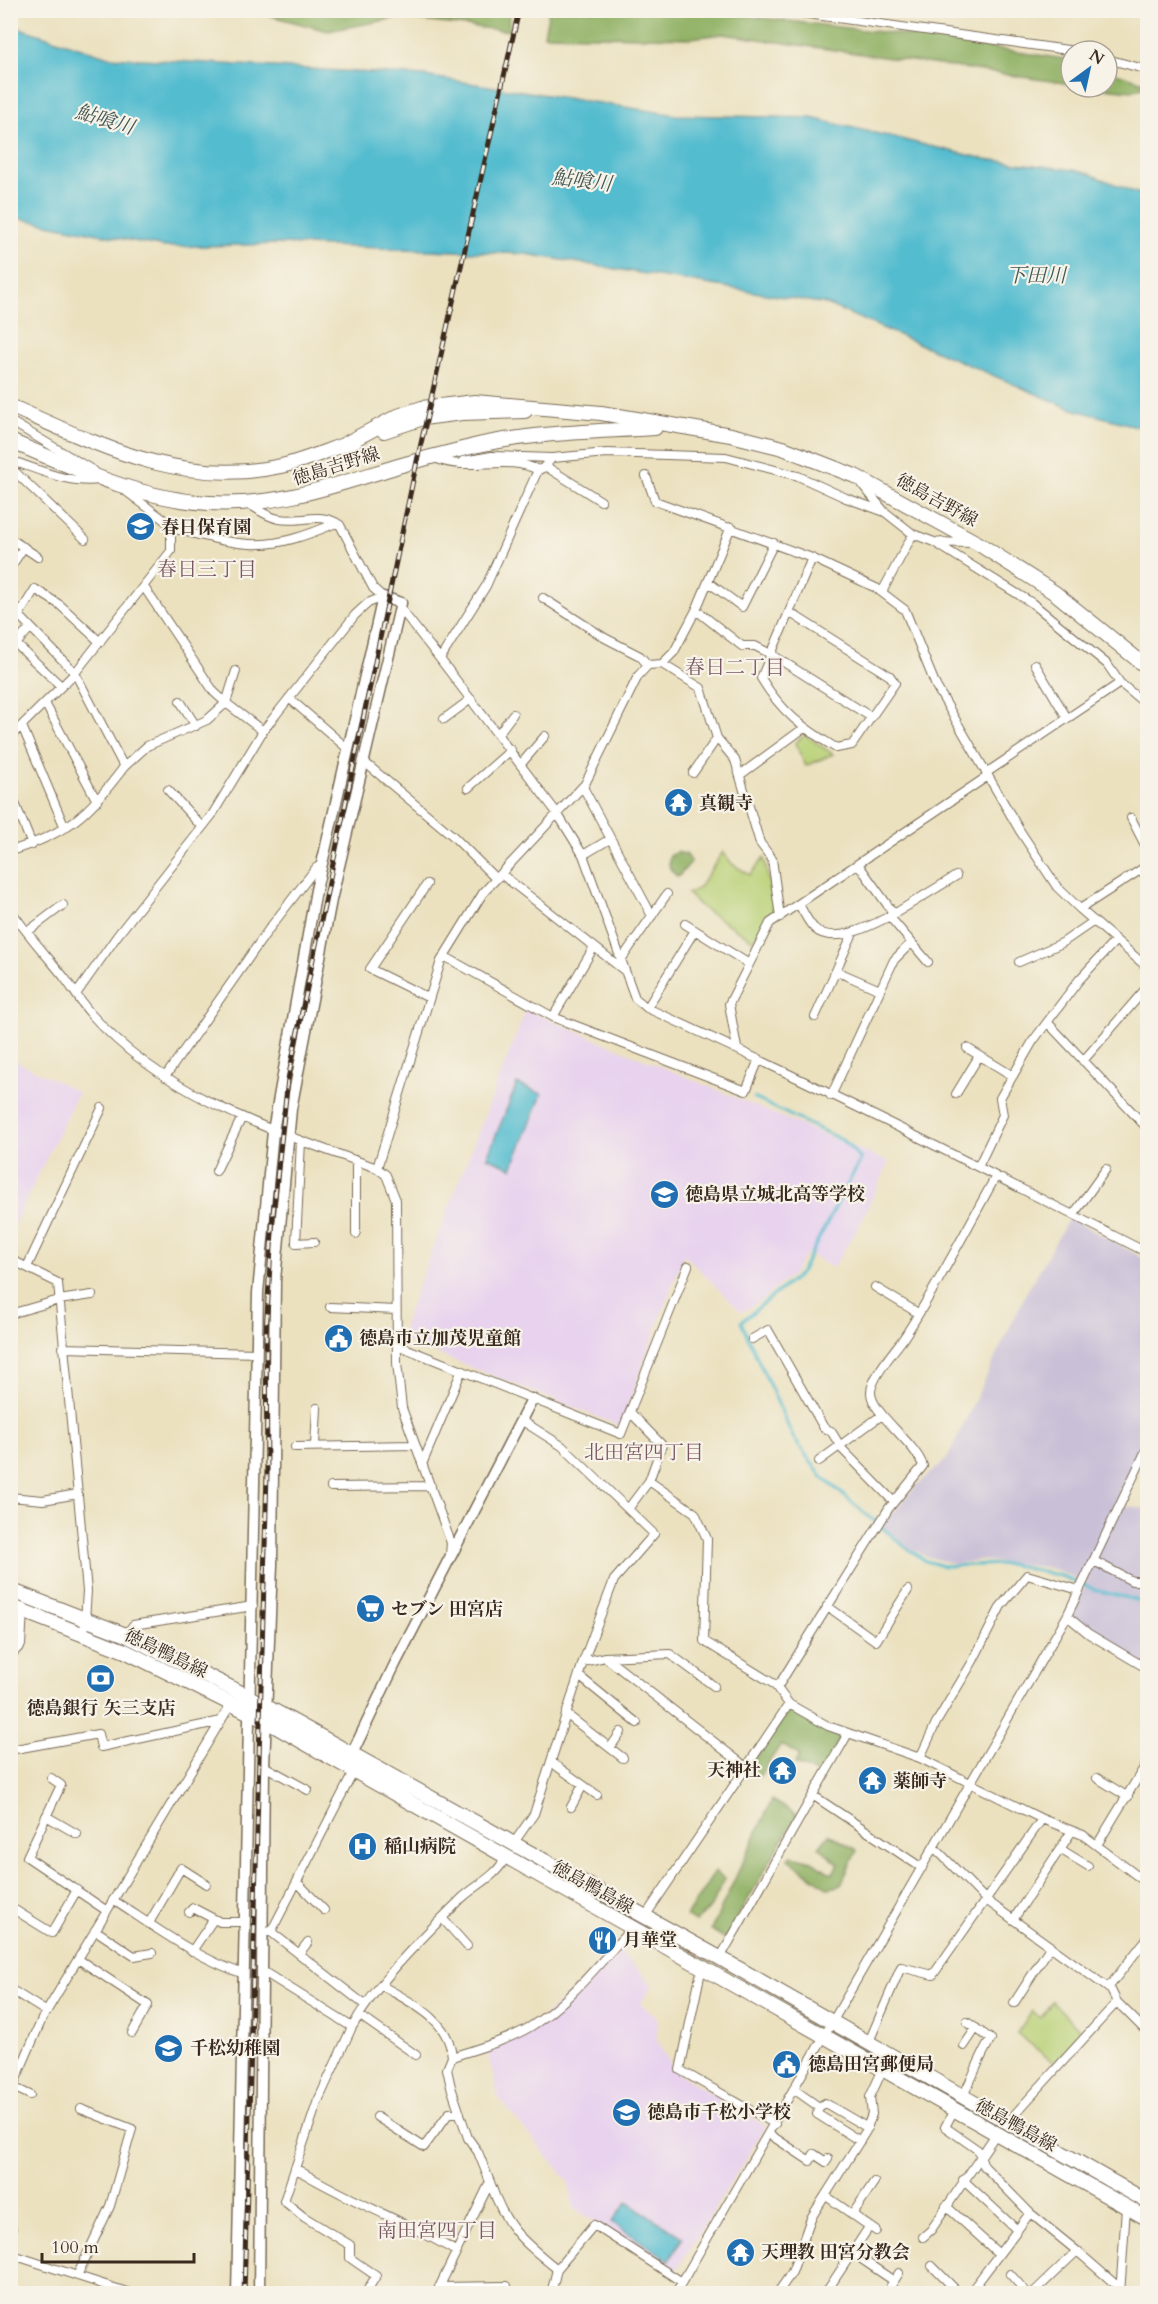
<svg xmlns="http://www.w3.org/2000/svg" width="1158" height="2304" font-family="Cardo,'Noto Serif JP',serif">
  <rect width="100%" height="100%" fill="#f7f3e8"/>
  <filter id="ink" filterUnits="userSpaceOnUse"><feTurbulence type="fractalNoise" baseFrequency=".0167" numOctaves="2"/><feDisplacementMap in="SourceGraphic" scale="12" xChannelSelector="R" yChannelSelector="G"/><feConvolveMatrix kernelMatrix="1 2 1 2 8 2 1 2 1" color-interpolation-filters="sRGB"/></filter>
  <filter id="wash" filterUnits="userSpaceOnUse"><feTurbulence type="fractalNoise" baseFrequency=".008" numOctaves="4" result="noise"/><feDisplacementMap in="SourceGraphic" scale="24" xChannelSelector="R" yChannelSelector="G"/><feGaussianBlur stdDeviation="1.35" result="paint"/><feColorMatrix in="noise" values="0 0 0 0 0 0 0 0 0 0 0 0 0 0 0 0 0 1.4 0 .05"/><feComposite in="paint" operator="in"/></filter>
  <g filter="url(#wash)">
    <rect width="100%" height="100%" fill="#ebe1bf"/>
    <path fill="#e8d2ee" d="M526 1010 889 1162 859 1226 833 1268 807 1253 793 1274 758 1303 741 1312 684 1254 620 1426 402 1340 405 1319Z
      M14 1060 78 1092 11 1232 10 1061Z
      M618 1950 653 1985 640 2003 658 2019 656 2039 675 2072 766 2126 676 2271 574 2209 568 2181 499 2099 487 2051 526 2033Z"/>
    <path fill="#c9bfd7" d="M1069 1218 1147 1260V1432L1115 1504 1147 1509V1667L1069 1617 1087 1582 1046 1567 980 1560 955 1564 926 1556 908 1547 882 1525 918 1484 947 1459 1026 1293Z"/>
    <path fill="#b8d075" stroke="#7a7d4a" stroke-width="1.5" d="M805 735 833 754 806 766 795 743Z
      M723 852 732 864 750 875 764 858 776 915 767 919 753 940 702 908 687 893 698 889Z
      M1052 2001 1082 2032 1054 2063 1017 2033 1032 2011 1041 2018Z"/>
    <path fill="#92b266" stroke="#666e42" stroke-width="1.5" d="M549 10 702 11 898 34 1071 60V84L723 34 691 38 544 35Z
      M252 11H509V31L397 18 328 31Z
      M1107 70 1147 83V85L1132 91 1093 87H1107Z
      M677 852 687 855 691 862 678 877C670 870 667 866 670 856Z
      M791 1708 840 1737 821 1775 795 1764 799 1755 781 1744 759 1777 747 1769Z
      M772 1800 797 1815 725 1939 711 1930Z
      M829 1834 857 1850 840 1886 828 1888 788 1859 792 1856 812 1861 832 1874 839 1864 819 1847Z
      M715 1872 725 1879 710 1908 695 1922 686 1916Z"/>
    <path fill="#52bccf" stroke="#467376" stroke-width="1.5" d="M10 25 109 57 424 76 676 115 811 118 985 159 1082 171 1147 197V429L1072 409 826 304 526 254 280 244 164 247 12 217Z
      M517 1084 542 1094 512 1168 487 1157Z
      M627 2202 683 2237 669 2260 612 2222Z"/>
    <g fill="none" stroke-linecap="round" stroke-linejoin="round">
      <path stroke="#52bccf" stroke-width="3" d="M754 1098 844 1141 861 1159 800 1274 741 1322 794 1439 822 1477 904 1546 926 1561 943 1566 1008 1564 1061 1576 1099 1591 1148 1603"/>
    </g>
  </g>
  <g filter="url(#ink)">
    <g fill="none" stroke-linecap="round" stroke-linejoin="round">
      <defs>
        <path id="minor" d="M779 10 1075 51
          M1107 59 1148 70
          M10 421 94 471
          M433 457C465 474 506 453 538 470
          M10 460C40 470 68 484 100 480
          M463 461 492 456 552 458
          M545 466 601 501
          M10 467 85 539
          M646 476 655 501 812 558 876 588 905 610 936 686 1020 831 1057 887 1080 909
          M861 483 883 510
          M123 489 171 525V551L75 673 124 767 147 746 207 720 226 703 263 731
          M731 527 696 610 742 646H755L771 654 871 717
          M179 530C248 548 269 552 336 523
          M14 541 38 557
          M934 542 972 543
          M10 568 24 547
          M708 582 742 607 774 543
          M144 587 214 692 226 703 236 671
          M882 592 913 534
          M543 598 605 638 640 656 648 665 662 664
          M10 606 75 673 10 737
          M400 608 440 659
          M696 610 674 652 662 664 701 688 717 738 735 760 760 843 772 859 780 917
          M789 612 890 676 895 683 852 745 836 748C803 728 781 712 761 678L812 558
          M19 615 35 589 60 605 100 642
          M30 628 16 644 61 686
          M1035 664 1067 718
          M289 698 348 749
          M180 701 196 726
          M45 703 97 801
          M1148 706 1120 683 1107 664 1032 603 934 542 913 534 885 512 846 498 798 476 726 457 607 453 552 458 543 468 538 470 486 586 440 659 557 813 583 855 635 998 647 1008C816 1084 982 1169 1148 1253
          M444 719 471 699
          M22 726 65 828
          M498 734 513 714
          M363 761 453 836 496 879
          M521 764 545 736
          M693 773 717 738
          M986 773 1120 683
          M740 775 804 728
          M583 787 652 916
          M468 788 511 750
          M168 790 202 827
          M10 791 32 845
          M1131 818 1148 851
          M10 851C67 834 89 814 124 767
          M583 855 610 839
          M1148 865 1080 909 1148 968
          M501 874 625 971
          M427 884 370 969 429 998
          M799 904C803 912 808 922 814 928 834 947 874 924 894 914L858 864
          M10 909C26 933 46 955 64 977 73 989 81 1003 91 1014 166 1098 274 1131 377 1168L386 1175 396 1200 397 1363 402 1408 451 1543 450 1555
          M894 914 956 876
          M889 916 928 962
          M685 924 749 964
          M27 932 63 905
          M444 956 553 1017 746 1091 759 1059
          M621 960 667 894
          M1019 962 1062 943 1094 921
          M836 971 880 990
          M77 993 117 936 212 815 263 731 355 615 368 603 383 597 373 588 340 525C321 511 301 523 279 519 267 517 259 510 249 504
          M647 1008 695 930
          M553 1017 594 947
          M815 1017 853 933
          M1048 1023 1148 1129
          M737 1048 729 1004 770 923 988 776
          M967 1048 1013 1076
          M1083 1061 1148 986
          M165 1077 269 929 316 868 321 865
          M956 1094 979 1056
          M831 1096 894 960 911 943
          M301 1141 296 1243 314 1242
          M356 1160V1234
          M978 1167 1003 1115 1000 1098 1033 1041 1079 980 1116 940
          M377 1168 441 961 483 893 585 784 638 676 648 665
          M216 1171 242 1117
          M1073 1215 1106 1169
          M10 1259 58 1283 87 1591 84 1635
          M27 1267 102 1108
          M875 1287 918 1313
          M330 1307 396 1310
          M10 1314 59 1300 92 1295
          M752 1339 768 1330 824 1428 831 1431 842 1449 894 1502
          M397 1345 621 1434 688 1266
          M63 1348 257 1353
          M630 1412 662 1445 649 1481
          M315 1446 317 1408
          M295 1447 415 1445
          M819 1461 882 1415
          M423 1462 462 1370
          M331 1487 431 1486
          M10 1497 43 1500 78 1494
          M628 1509 649 1481 695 1513 707 1539 704 1641 774 1684 789 1704 828 1726 920 1758 1042 1819 1083 1835 1148 1884
          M1094 1561 1132 1581H1148
          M827 1606 876 1641 908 1590
          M1067 1616 1089 1634 1148 1669
          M126 1635 133 1625 253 1606
          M10 1656 21 1645 23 1611
          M605 1657 670 1654 714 1686
          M583 1662 605 1657 746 1767
          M579 1676 637 1723
          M777 1688 889 1508 923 1466C915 1442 872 1414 871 1393 870 1379 894 1351 903 1339 937 1287 966 1230 996 1176
          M566 1714 623 1758
          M610 1748 621 1732
          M10 1750 98 1734 101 1747 221 1721
          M920 1758 936 1723 973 1661 1001 1606 1027 1575 1079 1590
          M551 1762 597 1795
          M264 1766 308 1790
          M51 1778 61 1785 27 1857 107 1911
          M1097 1778 1128 1797
          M814 1796 922 1868
          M571 1807 583 1785
          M46 1816 77 1834
          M513 1844 534 1814 583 1662 614 1580 654 1534 562 1446 521 1420
          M1097 1845 1148 1761
          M934 1847 986 1900 1111 1990 1117 2002 1148 2033
          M1060 1849 1088 1866
          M297 1882 324 1910
          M113 1900C155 1927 196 1958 244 1974
          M10 1907 52 1933 77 1890
          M189 1912 193 1908 220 1922H245
          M442 1918 467 1946
          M644 1918 789 1704
          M1013 1920 1072 1831
          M149 1923 181 1868 206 1884
          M95 1930 134 1956 152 1953
          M263 1932H271L354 1771
          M271 1932 365 2005
          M192 1951 213 1920
          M299 1954 308 1942
          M720 1958 846 1737 843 1731
          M78 1959 148 2005 132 2033
          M703 1969 700 1976 680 2070 775 2124
          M264 1972 352 2027C380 1978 422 1938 462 1898 476 1885 497 1876 505 1858
          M381 1985C411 2003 450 2019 452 2057
          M1108 1988 1148 1937
          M10 1989 47 2012
          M1014 2003 1050 1947
          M359 2015 416 2055
          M352 2027 317 2103 284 2201 304 2217 350 2245V2258L376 2276 365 2294
          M868 2044 901 1967 933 1975 1042 1819
          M964 2046 976 2028
          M15 2088 30 2095
          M795 2090 819 2107 817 2114 860 2141
          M10 2093 42 2019 231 1704
          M962 2097C974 2077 978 2059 991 2039L967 2022
          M819 2107 825 2103 868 2128
          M954 2110 945 2127 978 2150 984 2166 1030 2213 1077 2251 1032 2294
          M377 2117 424 2147 449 2113H460
          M1009 2125 1015 2114 1117 2002
          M769 2134 810 2161 814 2154 826 2162 828 2159
          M295 2168C347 2201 405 2220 457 2252
          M963 2180 1017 2230
          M490 2182 478 2152 468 2138 451 2087 447 2069 452 2057C479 2048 506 2041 530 2027 569 2003 600 1962 631 1929
          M826 2196 876 2231
          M946 2206 999 2254
          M852 2215 874 2182
          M10 2232 12 2228
          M923 2237 931 2230 996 2134
          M1077 2251 1122 2290
          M851 2252 894 2281
          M10 2254 133 2294
          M932 2266 960 2294
          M1010 2274 1028 2294
          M77 2276 110 2206 132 2129 81 2109
          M439 2287 507 2286 506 2294
          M890 2287 899 2273
          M436 2294 490 2182C505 2227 521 2240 557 2269
          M551 2294 557 2269 594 2225 682 2282
          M675 2294 1067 1616 1148 1446
          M777 2294 792 2272 811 2218 866 2131 872 2114 870 2097 883 2069
          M825 2294 869 2227
          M969 2294 1030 2213
          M1120 2294 1126 2208"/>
        <path id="tertiary" d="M349 1760 395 1664 532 1399
          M237 2294 258 1293 273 1131 316 890 383 597 401 603 331 900 291 1109 275 1280 272 1565 264 1766 259 2294"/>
        <path id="primary" d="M10 406C99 445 181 488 281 466 307 460 330 449 355 441
          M384 431 423 418 462 413 525 411
          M10 441C75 468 138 499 209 503 275 507 333 486 395 467 421 459 448 453 474 446 534 432 595 432 655 428
          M347 443 398 416 422 408 475 402 601 413 731 435 783 448 855 476 979 544 1055 593 1148 668
          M10 1590 126 1635 249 1697 720 1958 1148 2202
          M10 1606 125 1651 266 1721 1148 2219"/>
      </defs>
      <use href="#minor" stroke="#796a56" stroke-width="10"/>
      <use href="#tertiary" stroke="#796a56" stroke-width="13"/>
      <use href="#primary" stroke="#796a56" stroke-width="16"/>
      <use href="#minor" stroke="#fff" stroke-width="8"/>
      <use href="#tertiary" stroke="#fff" stroke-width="10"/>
      <use href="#primary" stroke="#fff" stroke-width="14"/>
      <defs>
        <path id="rail" d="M244 2294 267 1473 266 1333 273 1214 288 1079 417 461 519 10"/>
      </defs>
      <use href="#rail" stroke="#3b2a1e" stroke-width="5"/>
      <use href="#rail" stroke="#f7f3e8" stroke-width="3" stroke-dasharray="9" stroke-linecap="butt"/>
    </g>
  </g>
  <defs>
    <symbol id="school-disc" viewBox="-11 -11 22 22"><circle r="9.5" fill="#1f6fb2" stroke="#f7f3e8"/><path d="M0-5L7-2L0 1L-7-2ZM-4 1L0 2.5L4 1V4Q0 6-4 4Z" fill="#fff"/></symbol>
    <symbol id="temple-disc" viewBox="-11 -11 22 22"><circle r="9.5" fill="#1f6fb2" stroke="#f7f3e8"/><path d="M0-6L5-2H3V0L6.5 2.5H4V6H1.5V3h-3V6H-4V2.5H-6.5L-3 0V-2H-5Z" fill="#fff"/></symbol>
    <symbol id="civic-disc" viewBox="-11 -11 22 22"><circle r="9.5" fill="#1f6fb2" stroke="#f7f3e8"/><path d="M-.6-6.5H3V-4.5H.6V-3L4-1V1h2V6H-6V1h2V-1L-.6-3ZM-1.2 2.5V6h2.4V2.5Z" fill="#fff"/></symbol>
    <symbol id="supermarket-disc" viewBox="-11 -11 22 22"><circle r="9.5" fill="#1f6fb2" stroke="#f7f3e8"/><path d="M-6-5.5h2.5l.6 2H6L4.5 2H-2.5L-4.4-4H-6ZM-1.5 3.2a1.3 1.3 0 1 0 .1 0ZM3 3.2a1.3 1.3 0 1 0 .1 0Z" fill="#fff"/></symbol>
    <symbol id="bank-disc" viewBox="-11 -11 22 22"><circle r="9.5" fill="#1f6fb2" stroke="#f7f3e8"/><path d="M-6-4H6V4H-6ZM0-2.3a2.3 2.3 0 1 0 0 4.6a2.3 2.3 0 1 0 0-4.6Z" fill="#fff"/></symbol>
    <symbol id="hospital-disc" viewBox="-11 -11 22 22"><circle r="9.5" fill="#1f6fb2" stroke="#f7f3e8"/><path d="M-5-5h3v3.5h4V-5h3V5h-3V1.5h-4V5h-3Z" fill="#fff"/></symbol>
    <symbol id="restaurant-disc" viewBox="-11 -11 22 22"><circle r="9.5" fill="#1f6fb2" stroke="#f7f3e8"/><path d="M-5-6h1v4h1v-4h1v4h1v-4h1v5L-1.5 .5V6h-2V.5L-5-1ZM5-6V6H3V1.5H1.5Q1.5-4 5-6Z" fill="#fff"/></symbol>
  </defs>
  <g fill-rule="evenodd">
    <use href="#school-disc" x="124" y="510" width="33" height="33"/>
    <use href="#temple-disc" x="662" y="786" width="33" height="33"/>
    <use href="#school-disc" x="648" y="1178" width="33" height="33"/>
    <use href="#civic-disc" x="322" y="1322" width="33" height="33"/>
    <use href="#supermarket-disc" x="354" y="1592" width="33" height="33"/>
    <use href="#bank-disc" x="84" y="1662" width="33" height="33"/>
    <use href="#temple-disc" x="766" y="1754" width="33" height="33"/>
    <use href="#temple-disc" x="856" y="1764" width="33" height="33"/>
    <use href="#hospital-disc" x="346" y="1830" width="33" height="33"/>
    <use href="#restaurant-disc" x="586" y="1924" width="33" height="33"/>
    <use href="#school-disc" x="152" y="2032" width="33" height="33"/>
    <use href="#civic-disc" x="770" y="2048" width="33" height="33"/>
    <use href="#school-disc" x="610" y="2096" width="33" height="33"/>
    <use href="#temple-disc" x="724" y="2236" width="33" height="33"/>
  </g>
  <g text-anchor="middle" stroke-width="4.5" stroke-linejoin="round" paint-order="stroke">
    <g font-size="18" fill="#3b2a1e" stroke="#f7f3e8">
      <text transform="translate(336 466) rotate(-17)" y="6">徳島吉野線</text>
      <text transform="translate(937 500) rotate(29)" y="6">徳島吉野線</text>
      <text transform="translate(166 1653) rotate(26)" y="6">徳島鴨島線</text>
      <text transform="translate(593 1887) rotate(29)" y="6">徳島鴨島線</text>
      <text transform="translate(1016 2125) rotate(29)" y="6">徳島鴨島線</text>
    </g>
    <g font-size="18" font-weight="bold" fill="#3b2a1e" stroke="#f7f3e8" text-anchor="start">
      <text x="161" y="533">春日保育園</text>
      <text x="699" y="809">真観寺</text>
      <text x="685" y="1200">徳島県立城北高等学校</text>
      <text x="359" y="1344">徳島市立加茂児童館</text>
      <text x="391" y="1615">セブン 田宮店</text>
      <text x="101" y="1714" text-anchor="middle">徳島銀行 矢三支店</text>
      <text x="761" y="1776" text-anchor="end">天神社</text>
      <text x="893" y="1787">薬師寺</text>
      <text x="384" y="1852">稲山病院</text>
      <text x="623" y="1946">月華堂</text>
      <text x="190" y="2054">千松幼稚園</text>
      <text x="808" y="2070">徳島田宮郵便局</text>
      <text x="647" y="2118">徳島市千松小学校</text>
      <text x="761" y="2258">天理教 田宮分教会</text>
    </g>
    <g font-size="20" font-style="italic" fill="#425653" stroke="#f7f3e8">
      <text transform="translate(105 119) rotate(17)" y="7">鮎喰川</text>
      <text transform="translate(582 180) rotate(7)" y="7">鮎喰川</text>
      <text x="1036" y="282">下田川</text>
    </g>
    <g font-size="20" fill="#795762" stroke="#f7f3e8">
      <text x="207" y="576">春日三丁目</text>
      <text x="735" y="674">春日二丁目</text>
      <text x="644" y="1459">北田宮四丁目</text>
      <text x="437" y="2237">南田宮四丁目</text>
    </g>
  </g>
  <rect width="1158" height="2304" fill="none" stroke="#f7f3e8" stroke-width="36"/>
  <g transform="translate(1089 69) rotate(33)"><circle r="28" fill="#f7f3e8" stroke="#aca397" stroke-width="1.5"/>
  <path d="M0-4.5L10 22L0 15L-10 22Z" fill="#1f6fb2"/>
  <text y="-9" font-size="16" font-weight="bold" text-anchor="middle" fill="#3b2a1e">N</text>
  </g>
  <path d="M42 2253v9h152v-9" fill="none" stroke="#3b2a1e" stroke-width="3"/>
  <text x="51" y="2253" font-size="18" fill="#3b2a1e" stroke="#f7f3e8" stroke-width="4.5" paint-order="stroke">100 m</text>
</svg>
